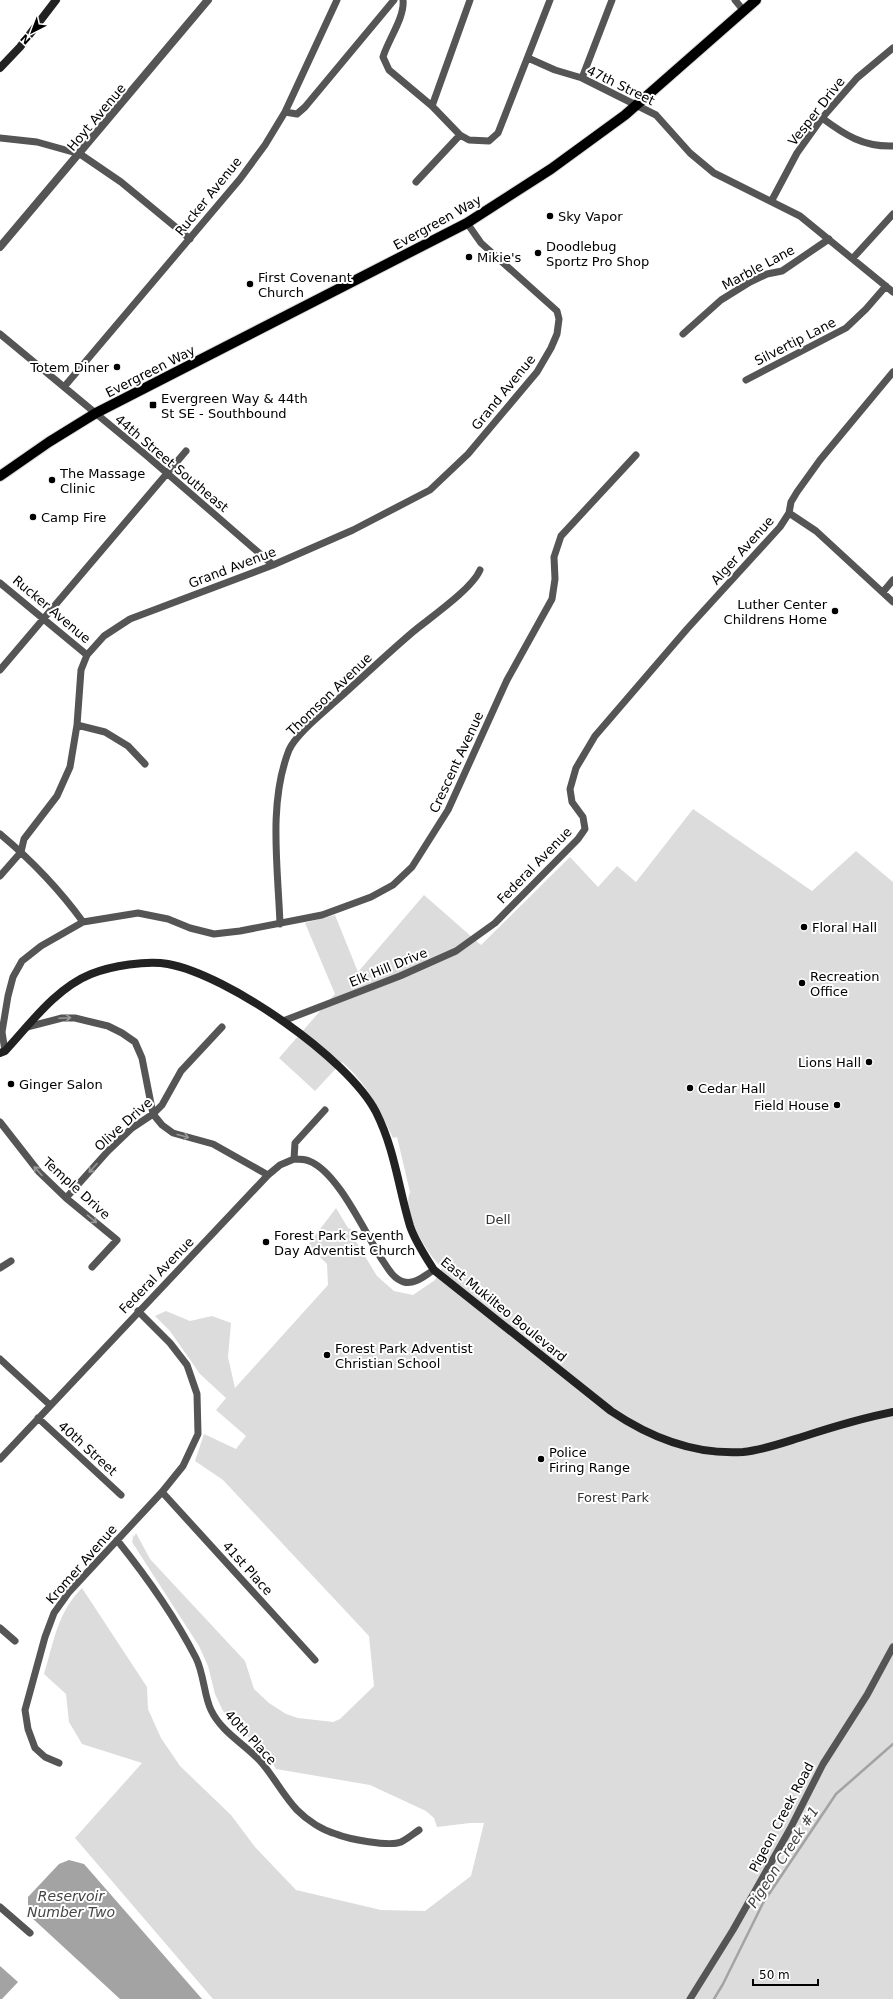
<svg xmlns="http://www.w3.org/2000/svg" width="893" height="1999" font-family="'DejaVu Sans',sans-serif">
  <rect width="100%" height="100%" fill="#fff"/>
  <path fill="#dcdcdc" d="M693 809 812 891 856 851 893 882V1999H213L75 1838 142 1763 82 1744 69 1722 66 1694 44 1674C54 1642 57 1613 82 1588L147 1687 148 1709 161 1738 180 1766 231 1815 255 1847 296 1890 381 1910 425 1911 471 1876 484 1823H470L437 1827 434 1818 426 1811 370 1785 276 1769 270 1759 223 1711 215 1694 208 1666 199 1646 132 1542 133 1538 132 1534 134 1537 136 1533 150 1559 245 1661 254 1689 269 1703 286 1714 298 1718 333 1722 340 1719 374 1686 369 1636 223 1480 195 1461 204 1434 236 1449 246 1436 216 1410 226 1398 200 1374 170 1331 155 1316 166 1311 190 1321 212 1316 231 1323 228 1357 235 1388 328 1285 327 1264 308 1245 336 1208 348 1228 351 1229 352 1235 377 1276 394 1291 413 1295 435 1280 442 1268C427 1253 401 1213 410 1192L397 1137 393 1138C379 1108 367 1084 342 1062L315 1091 279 1058 335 994 305 923 335 915 358 972 424 895 481 945 570 857 598 887 617 866 636 882Z"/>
  <path fill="#a3a3a3" d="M69 1860 84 1864 202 1999H120L31 1917 28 1909V1897L59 1864Z
    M0 1966 18 1982 2 1999H0Z"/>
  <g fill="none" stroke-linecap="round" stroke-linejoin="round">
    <path stroke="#a3a3a3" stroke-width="2.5" d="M714 1999 723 1984 763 1903 836 1794 893 1744"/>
    <defs>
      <path id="primary" d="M0 476 49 442 96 413 467 223 551 169 625 115 756 0"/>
    </defs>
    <use href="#primary" stroke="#dbdbdb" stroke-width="12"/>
    <path stroke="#555" stroke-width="7" d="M403 0C405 17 388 40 383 57L389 70 432 106 460 135 469 140 489 141 498 133 550 0
      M735 0 744 11
      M528 58 555 70 582 78 656 115 690 153 714 173 800 216 893 292
      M582 78 612 0
      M432 106 470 0
      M285 112 297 114 305 107 394 0
      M822 118C845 135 863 147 893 146
      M0 138 37 142 80 154 121 182 190 239
      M416 182 460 135
      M772 200 797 153 822 118 857 78 893 48
      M853 258 893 214
      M0 334 146 455 273 565
      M683 334 721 300 750 282 767 274 782 271 829 239
      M746 380 846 328 866 309 886 286
      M64 387 240 179 265 145 285 112 337 0
      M789 513 816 531 893 602
      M0 583 87 655
      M883 592 893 580
      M0 670 186 451
      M77 725 105 732 128 746 145 764
      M0 834C31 860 59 889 83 922
      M0 876 21 852 24 839 57 796 70 767 77 725 81 670 87 655 104 636 130 619 273 565 353 530 430 490 468 454 537 372 551 348 557 334 559 319 557 311 481 243 467 223
      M280 924C278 868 268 803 289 750 296 734 324 712 337 700 363 677 388 653 414 631 431 617 472 589 480 570
      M283 1021 400 976 456 951 495 923 578 839 585 829 583 817 572 802 570 789 576 768 595 736 687 629 780 527 789 513 791 502 797 492 820 460 893 372
      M27 1027 62 1018H75L108 1026 122 1033 135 1042 142 1058 153 1114 162 1125 173 1133 213 1144 268 1175
      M5 1051 2 1032 8 996 13 977 22 961 41 946 83 922 138 913 168 919 190 928 214 934 240 931 322 915 371 897 393 885 412 867 448 810 507 680 552 599 555 579 554 557 561 536 636 455
      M0 1122 39 1172 66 1198 117 1240 92 1267
      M294 1159C299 1159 305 1159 309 1161 338 1172 365 1233 381 1258 387 1267 393 1279 404 1282 415 1285 425 1275 434 1270
      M294 1159 295 1143 325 1110
      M66 1198 108 1151 132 1128 153 1114 162 1105 181 1071 222 1027
      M0 1268 11 1261
      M0 1359 50 1405
      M38 1418 121 1495
      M0 1459 268 1175 280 1165 294 1159
      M162 1492 315 1660
      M117 1540C146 1576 175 1617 196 1658 204 1674 204 1696 211 1710 222 1733 245 1744 261 1762 274 1777 283 1795 297 1810 307 1820 322 1830 336 1834 348 1839 389 1847 401 1842 407 1839 413 1834 419 1830
      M0 1628 15 1641
      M59 1763 45 1757 35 1748 28 1729 25 1710 45 1637 54 1613 69 1592 162 1492 183 1466 198 1434 197 1394 187 1365 170 1343 138 1311
      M0 1907 30 1933
      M690 1999 733 1930 790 1829 823 1764 867 1695 893 1647"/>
    <path stroke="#555" stroke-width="8" d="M0 247 208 0"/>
    <path stroke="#222" stroke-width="8" d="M0 68 20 47 56 0
      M0 1053 5 1051C30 1024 56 988 91 974 111 966 147 960 168 964 228 975 348 1058 376 1112 395 1150 398 1186 410 1226 415 1241 425 1256 434 1270L611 1411C651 1438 695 1455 743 1452 764 1450 785 1442 805 1436 833 1427 863 1418 893 1412"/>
    <use href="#primary" stroke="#000" stroke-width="10"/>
  </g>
  <defs><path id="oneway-shaft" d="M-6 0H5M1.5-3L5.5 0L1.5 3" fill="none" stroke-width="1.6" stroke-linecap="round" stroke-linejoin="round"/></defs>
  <g stroke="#999">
    <use href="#oneway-shaft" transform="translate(65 1018) rotate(-3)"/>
    <use href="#oneway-shaft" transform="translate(183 1136) rotate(15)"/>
    <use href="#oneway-shaft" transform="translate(93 1168) rotate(132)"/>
    <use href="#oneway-shaft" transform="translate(38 1171) rotate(-132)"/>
    <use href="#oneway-shaft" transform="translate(92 1219) rotate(40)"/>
  </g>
  <g fill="#000" stroke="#fff" stroke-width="1.5">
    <circle cx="550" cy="216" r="4"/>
    <circle cx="538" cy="253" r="4"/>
    <circle cx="469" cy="257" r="4"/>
    <circle cx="250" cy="284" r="4"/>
    <circle cx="117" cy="367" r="4"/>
    <rect x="149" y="401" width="8" height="8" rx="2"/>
    <circle cx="52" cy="480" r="4"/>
    <circle cx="33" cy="517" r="4"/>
    <circle cx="835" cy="611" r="4"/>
    <circle cx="804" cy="927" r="4"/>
    <circle cx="802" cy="983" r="4"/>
    <circle cx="869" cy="1062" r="4"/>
    <circle cx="11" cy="1084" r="4"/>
    <circle cx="690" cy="1088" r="4"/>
    <circle cx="837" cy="1105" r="4"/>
    <circle cx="266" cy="1242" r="4"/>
    <circle cx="327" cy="1355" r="4"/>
    <circle cx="541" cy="1459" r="4"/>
  </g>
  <g text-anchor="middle" stroke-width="4" stroke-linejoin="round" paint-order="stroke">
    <g font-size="13" fill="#000" stroke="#fff">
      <text transform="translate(621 85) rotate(26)" y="5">47th Street</text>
      <text transform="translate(816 111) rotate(-52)" y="5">Vesper Drive</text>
      <text transform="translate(96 117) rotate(-50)" y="5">Hoyt Avenue</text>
      <text transform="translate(208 196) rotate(-51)" y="5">Rucker Avenue</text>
      <text transform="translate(437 222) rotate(-29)" y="5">Evergreen Way</text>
      <text transform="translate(758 267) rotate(-28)" y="5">Marble Lane</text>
      <text transform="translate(795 341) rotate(-27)" y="5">Silvertip Lane</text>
      <text transform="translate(150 371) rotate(-27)" y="5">Evergreen Way</text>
      <text transform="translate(503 392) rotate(-51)" y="5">Grand Avenue</text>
      <text transform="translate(172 463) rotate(40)" y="5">44th Street Southeast</text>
      <text transform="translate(742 550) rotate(-48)" y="5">Alger Avenue</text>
      <text transform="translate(232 567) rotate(-21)" y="5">Grand Avenue</text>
      <text transform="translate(52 609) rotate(40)" y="5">Rucker Avenue</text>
      <text transform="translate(329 694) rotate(-44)" y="5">Thomson Avenue</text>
      <text transform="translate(456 762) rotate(-65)" y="5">Crescent Avenue</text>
      <text transform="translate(534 865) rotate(-46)" y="5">Federal Avenue</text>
      <text transform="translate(388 967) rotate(-22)" y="5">Elk Hill Drive</text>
      <text transform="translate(123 1124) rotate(-42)" y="5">Olive Drive</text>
      <text transform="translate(77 1188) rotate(42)" y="5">Temple Drive</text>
      <text transform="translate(156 1275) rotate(-46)" y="5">Federal Avenue</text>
      <text transform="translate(504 1309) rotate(39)" y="5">East Mukilteo Boulevard</text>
      <text transform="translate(88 1448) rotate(42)" y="5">40th Street</text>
      <text transform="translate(81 1564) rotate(-49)" y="5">Kromer Avenue</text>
      <text transform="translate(248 1568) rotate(48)" y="5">41st Place</text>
      <text transform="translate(251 1737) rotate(47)" y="5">40th Place</text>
      <text transform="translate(781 1817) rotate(-62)" y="5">Pigeon Creek Road</text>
    </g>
    <g font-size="13" fill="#000" stroke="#fff" text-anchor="start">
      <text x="558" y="221">Sky Vapor</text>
      <text x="546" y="251">Doodlebug<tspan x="546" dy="15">Sportz Pro Shop</tspan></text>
      <text x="477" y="262">Mikie's</text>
      <text x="258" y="282">First Covenant<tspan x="258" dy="15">Church</tspan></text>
      <text x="109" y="372" text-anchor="end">Totem Diner</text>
      <text x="161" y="403">Evergreen Way &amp; 44th<tspan x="161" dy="15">St SE - Southbound</tspan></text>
      <text x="60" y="478">The Massage<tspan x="60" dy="15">Clinic</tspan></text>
      <text x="41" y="522">Camp Fire</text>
      <text x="827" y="609" text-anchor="end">Luther Center<tspan x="827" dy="15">Childrens Home</tspan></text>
      <text x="812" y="932">Floral Hall</text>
      <text x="810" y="981">Recreation<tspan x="810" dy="15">Office</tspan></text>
      <text x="861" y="1067" text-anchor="end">Lions Hall</text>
      <text x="19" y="1089">Ginger Salon</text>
      <text x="698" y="1093">Cedar Hall</text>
      <text x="829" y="1110" text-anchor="end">Field House</text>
      <text x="274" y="1240">Forest Park Seventh<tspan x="274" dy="15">Day Adventist Church</tspan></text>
      <text x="335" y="1353">Forest Park Adventist<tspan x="335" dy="15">Christian School</tspan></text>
      <text x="549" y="1457">Police<tspan x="549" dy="15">Firing Range</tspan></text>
    </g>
    <g font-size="13" fill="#333" stroke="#fff">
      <text x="498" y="1224">Dell</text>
      <text x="613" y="1502">Forest Park</text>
    </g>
    <g font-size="14" font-style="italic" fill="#444" stroke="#fff">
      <text transform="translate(783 1857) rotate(-57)" y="5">Pigeon Creek #1</text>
      <text x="71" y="1901">Reservoir<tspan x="71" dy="16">Number Two</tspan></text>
    </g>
  </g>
  <g transform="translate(32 32) rotate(222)" stroke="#ffffff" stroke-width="3" paint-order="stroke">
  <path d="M0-3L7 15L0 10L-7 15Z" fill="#000000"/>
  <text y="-6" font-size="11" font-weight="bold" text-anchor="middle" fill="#000000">N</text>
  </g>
  <path d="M753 1979v6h65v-6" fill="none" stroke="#000000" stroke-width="2"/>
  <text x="759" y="1979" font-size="12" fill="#000000" stroke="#ffffff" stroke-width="3" paint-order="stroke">50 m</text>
</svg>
